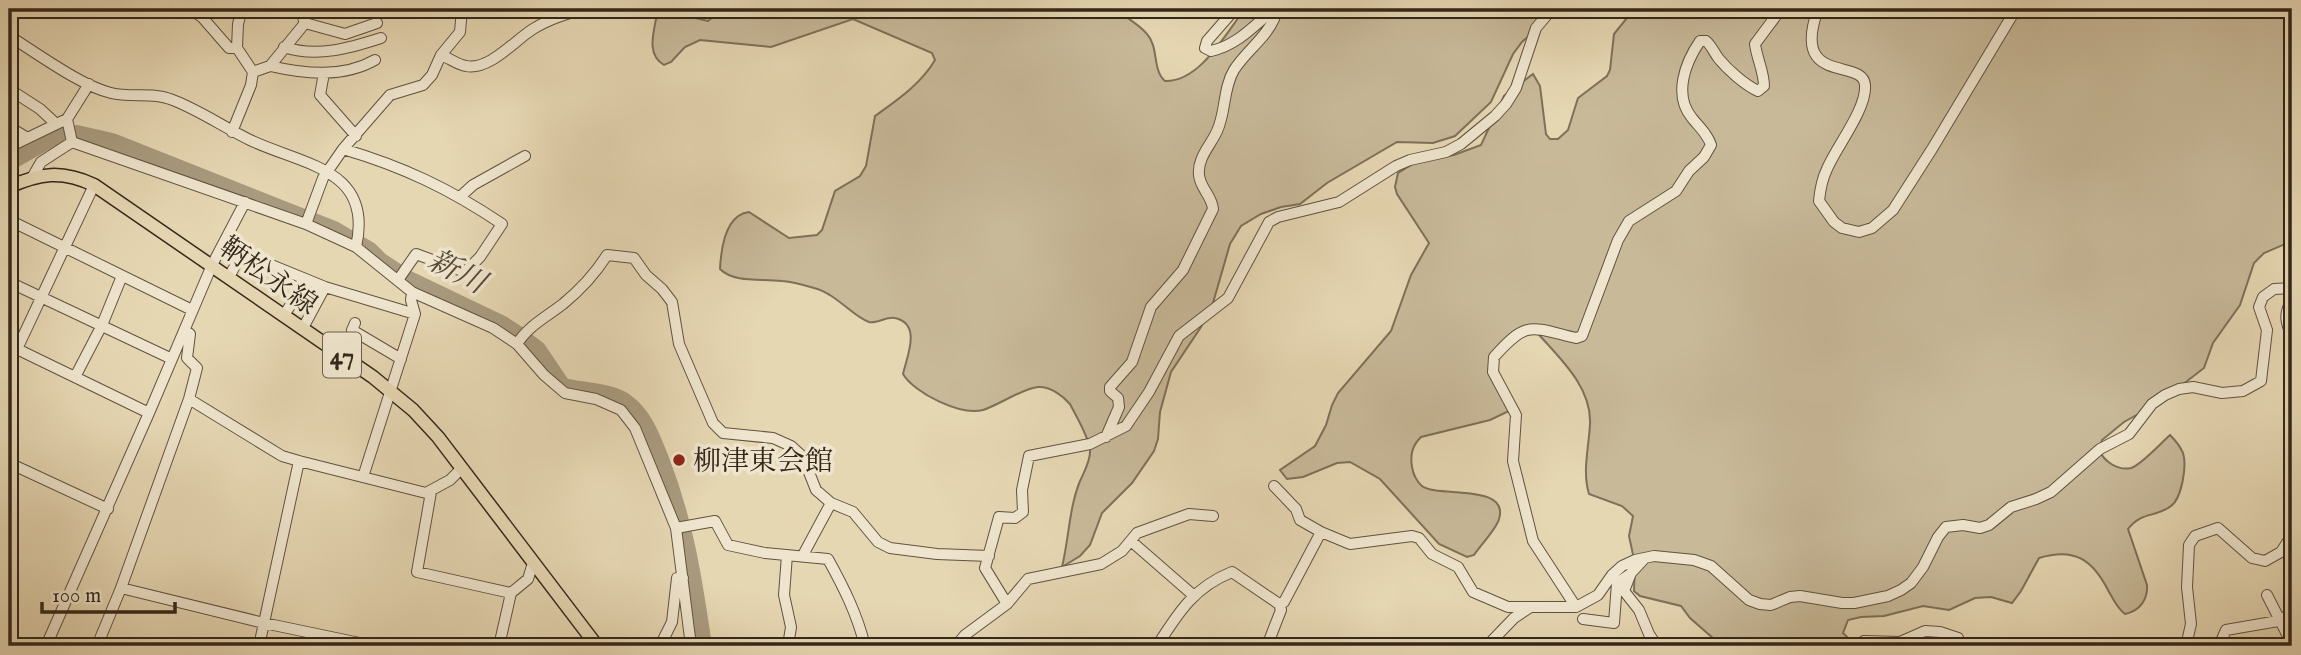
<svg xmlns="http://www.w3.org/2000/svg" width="2301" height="655" font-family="'IM FELL English','Noto Serif JP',serif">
  <rect width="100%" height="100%" fill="#e6d7b3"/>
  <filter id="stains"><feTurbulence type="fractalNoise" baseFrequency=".00286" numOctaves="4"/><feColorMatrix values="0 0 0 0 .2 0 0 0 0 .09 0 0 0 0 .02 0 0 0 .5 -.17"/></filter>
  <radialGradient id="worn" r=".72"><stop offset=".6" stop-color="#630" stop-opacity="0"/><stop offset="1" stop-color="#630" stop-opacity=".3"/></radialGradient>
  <path fill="#c8b999" stroke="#7e7059" stroke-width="2" d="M713 9H1115C1125 17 1139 24 1147 34 1159 47 1152 70 1165 81 1200 82 1225 34 1245 9H1559L1522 42 1513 54 1491 102 1455 136 1433 143 1397 142 1327 183 1300 204 1281 207 1261 214 1241 226 1230 244 1213 303 1201 327 1171 372 1160 412 1158 439 1154 451 1132 483 1102 513 1090 545 1080 556 1062 567C1069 538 1069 508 1080 481 1084 472 1091 460 1090 450 1089 437 1076 416 1070 404 1063 396 1050 386 1038 387 1023 388 999 405 983 410 961 416 914 393 903 374 907 356 922 324 895 318 887 316 877 324 869 322 853 317 837 294 814 288 804 285 793 282 782 281 763 278 735 284 720 269 721 249 725 215 749 212L789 238 817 235 822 230 835 191 860 176 866 166 875 116C897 100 921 84 935 60L932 53 853 19 771 47 700 40 685 47 671 62 664 65C647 55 653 35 656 19 672 10 691 17 708 21L714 16Z
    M1625 9H2292V241L2264 253 2254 263 2240 305 2213 343 2204 368 2160 402 2124 422 2102 440 2099 450C2104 461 2117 471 2131 468 2141 465 2161 443 2170 435 2175 440 2180 446 2183 453 2187 465 2182 498 2171 506 2155 518 2142 511 2128 529L2147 585C2148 599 2140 611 2125 614 2117 608 2114 600 2109 592 2093 560 2075 547 2039 558L2021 591 2012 603 1991 597 1975 598 1949 610 1923 606 1884 616 1861 617 1848 620 1843 633 1856 646H1722L1690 618 1681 606 1640 596 1634 591 1635 564 1629 536 1633 516 1622 506 1589 494C1582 471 1589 447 1590 424 1592 385 1556 355 1533 328L1493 353 1509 411 1490 420 1421 437C1412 446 1410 455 1412 467 1413 474 1417 482 1422 486 1437 498 1510 483 1499 519 1497 528 1480 546 1474 555L1467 557 1439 544 1380 479 1350 462 1337 463 1303 477 1287 479 1280 470 1315 446 1326 425 1332 405 1338 393 1391 331 1411 275 1429 243 1397 194 1395 187 1398 173 1416 162 1454 155 1481 145 1504 96 1533 74 1540 86 1546 134 1550 139H1558L1568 130 1578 98 1607 76 1610 70 1614 34 1627 18Z"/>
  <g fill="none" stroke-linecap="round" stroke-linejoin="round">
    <path stroke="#a99b7f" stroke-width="16" d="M9 163 53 138 77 133 112 141 334 229 370 250 380 260 407 278 503 324 521 336 538 349 563 386C580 390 611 391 625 401 645 415 652 437 661 459 686 523 694 578 704 646"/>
    <defs>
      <path id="minor" d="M190 9 202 17 229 48H237L253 72 251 85 232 132
        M298 9H316
        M300 9 305 23 345 34 377 23
        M1818 9C1790 87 1863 57 1865 85 1867 109 1836 147 1827 169 1822 179 1820 191 1819 201L1834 222 1842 228 1859 232 1872 228 1893 210 1932 149 2016 9
        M9 36C37 53 81 86 111 93 130 98 152 92 170 99 196 108 225 128 250 140 302 165 374 168 356 247
        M284 47C317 58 350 48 381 38
        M237 48 238 24 242 9
        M441 55C449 58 458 65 466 66 489 71 515 40 533 29 549 19 566 14 584 9
        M270 66C305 74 343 78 375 60
        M253 72 270 66 305 23
        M324 73 320 95 356 136
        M9 89 40 109 55 123
        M67 119 72 142
        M9 127 26 137
        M9 147 67 119 89 84
        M343 149C404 167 450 189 502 224L480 257 465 272 416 254 398 280
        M33 176 41 162 72 142 306 224 356 247 412 292 493 328 517 344 544 375 565 393 596 399 621 410 635 428 676 528 691 646
        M94 185 17 349 149 413
        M461 196 473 185 525 156
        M9 220 192 310
        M306 224 323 178 343 149 390 95 423 85 432 75 441 55 460 32 462 9
        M229 277 242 253 325 287 415 314
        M9 282 172 359
        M2292 300C2283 314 2286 323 2292 337
        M284 315 307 280
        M355 323 352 330 401 359
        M303 328 325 287
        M517 344C528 326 546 317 563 304 580 290 595 274 607 255L634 258 646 275 662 289 672 302 679 344 713 423 723 433 773 438 791 446 803 457 816 490 831 503 853 512 878 542 890 548 937 554 989 556
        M75 377 102 325 122 276
        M189 399 282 456 299 461 426 493 450 480 462 468
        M1106 437 1119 407 1118 398 1110 391V387L1132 362 1151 307 1183 270 1213 209C1212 196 1200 188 1199 175 1197 158 1211 145 1217 131 1226 112 1223 88 1234 70 1246 51 1265 39 1274 19L1273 14 1267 15C1250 30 1234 46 1211 51L1205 48 1207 41 1235 9
        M9 463 108 509
        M363 477 415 314 411 300 412 292
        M1274 486 1296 509 1300 520 1321 532
        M431 492 417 572 511 593
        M676 528 715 521 728 545 765 553 828 559C844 588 857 614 865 646
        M1131 541 1193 595
        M787 555 784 595 791 627 788 646
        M803 555 831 503
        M1644 559 1631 573 1624 591 1639 610 1649 634 1657 646
        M121 588 264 623 374 646
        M2267 595 2292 644
        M1007 604 985 568 999 517 1015 518 1023 512 1022 490 1029 456 1090 444 1126 426 1149 392 1179 336 1228 298 1269 222 1278 217 1339 202 1396 166 1410 160 1446 152 1461 144 1495 116 1506 104 1516 88 1536 28 1552 9
        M1576 607 1533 541 1513 461 1516 415 1493 372 1494 357C1527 320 1530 327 1576 338L1582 336 1618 240 1629 221 1676 191 1689 171 1704 157 1711 145C1707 133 1699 127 1692 118 1673 95 1685 63 1700 41H1706C1712 46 1714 53 1719 59 1728 70 1745 85 1758 91L1764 86C1764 72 1757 59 1755 44L1781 9
        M1583 619 1614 623 1617 583 1630 574
        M46 646 149 413 212 265 245 202
        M97 646 121 588 189 399 197 368 187 358 190 334 185 331
        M259 646 299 461
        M499 646 511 593 528 579 533 563
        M660 646 672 622 677 578H683
        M956 646 965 635 1007 604 1028 579 1101 564 1122 551 1137 533 1189 514 1213 516
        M1157 646C1178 613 1194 587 1232 572L1279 604 1284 602 1321 532 1350 544 1412 536 1419 538 1432 554 1458 567 1473 592 1508 607H1576L1598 595 1612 575 1622 566 1635 560 1654 556 1694 560 1711 566 1749 600 1760 604 1771 605 1790 597 1800 596 1842 603H1854L1888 596 1901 590 1911 583 1923 567 1938 537 1946 527 1963 525 1980 528 1989 525 2011 507 2036 499 2051 492 2100 449 2129 434 2152 404 2165 395 2179 389 2193 387 2222 393 2243 391 2261 381 2267 330 2259 307 2263 297 2274 289 2292 288
        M1267 646 1281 610 1279 604
        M1487 646 1514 618 1529 608
        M1863 646 1864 641 1900 642 1925 631 1940 632 1958 638 1961 646
        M2186 646 2191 624 2187 587 2189 545 2195 536 2218 528 2252 558 2265 561 2281 552 2292 535
        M2219 646 2226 630 2278 621 2292 613"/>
      <path id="major" d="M9 187C40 173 62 170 94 185L373 377 413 410 438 437 597 646"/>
    </defs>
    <use href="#minor" stroke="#605340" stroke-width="12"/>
    <use href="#major" stroke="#332719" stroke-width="15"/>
    <use href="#minor" stroke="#efe5ce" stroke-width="10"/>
    <use href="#major" stroke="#e6d7b3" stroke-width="12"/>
  </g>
  <circle fill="#8f2418" stroke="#efe5ce" stroke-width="2.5" cx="679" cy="460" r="7"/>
  <g text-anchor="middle" stroke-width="7" stroke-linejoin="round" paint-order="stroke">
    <rect fill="#efe5ce" stroke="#6b604f" stroke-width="2" x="323" y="332.5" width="38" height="45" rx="5"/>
    <g font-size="26" font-weight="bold" fill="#332719">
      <text x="342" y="364">47</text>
    </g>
    <g font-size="28" fill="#332719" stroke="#efe5ce">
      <text transform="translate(269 275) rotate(35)" y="10">鞆松永線</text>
    </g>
    <g font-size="28" fill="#332719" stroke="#efe5ce" text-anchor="start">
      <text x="693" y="470">柳津東会館</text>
    </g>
    <g font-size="30" font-style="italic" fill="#564a38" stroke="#efe5ce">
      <text transform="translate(457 271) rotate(27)" y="10">新川</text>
    </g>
  </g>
  <rect width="2301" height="655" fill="none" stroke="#e6d7b3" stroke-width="35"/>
  <rect x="10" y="10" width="2280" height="634" fill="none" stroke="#332719" stroke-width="3.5"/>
  <rect x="18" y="18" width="2266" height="620" fill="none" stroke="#332719" stroke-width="2"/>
  <path d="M42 602v10h133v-10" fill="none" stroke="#332719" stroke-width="3.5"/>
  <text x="52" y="602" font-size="21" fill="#332719" stroke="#efe5ce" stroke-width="5" paint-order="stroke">100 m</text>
  <rect width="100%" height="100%" filter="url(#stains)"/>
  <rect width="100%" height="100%" fill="url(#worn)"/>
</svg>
